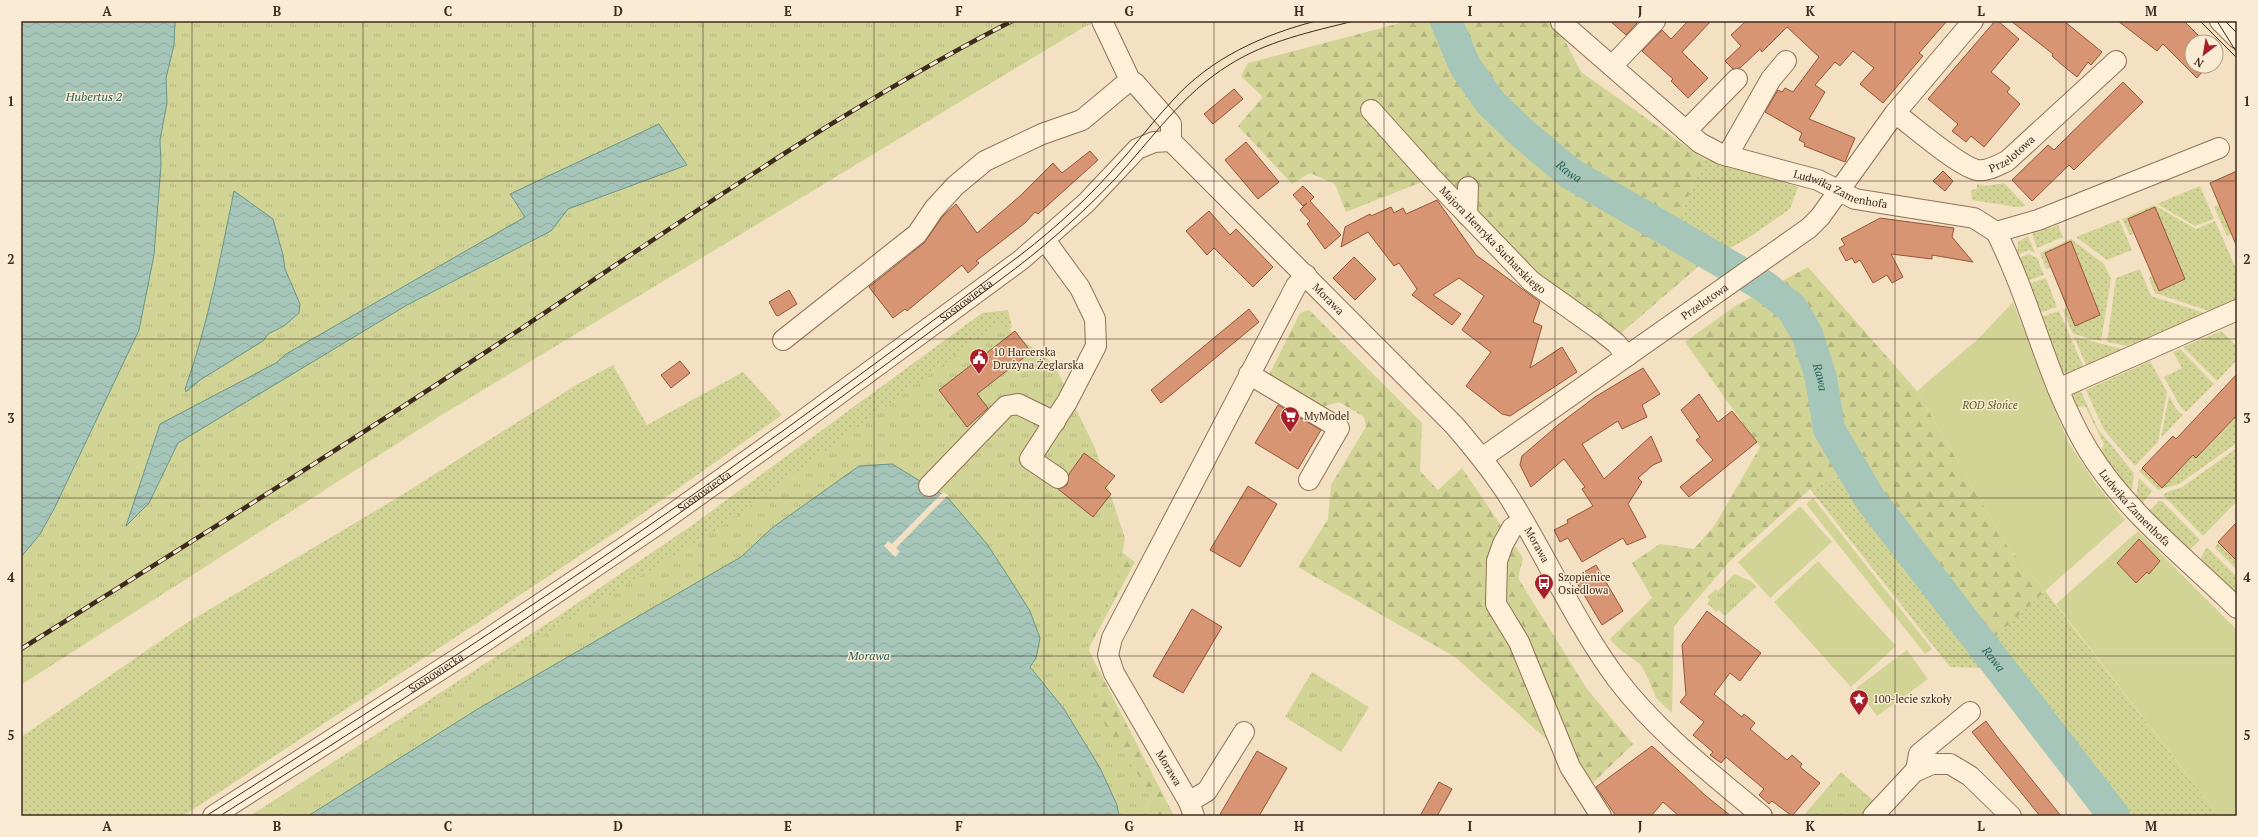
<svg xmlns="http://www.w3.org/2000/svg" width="2258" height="837" font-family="'PT Serif',serif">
  <defs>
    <pattern id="grass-dots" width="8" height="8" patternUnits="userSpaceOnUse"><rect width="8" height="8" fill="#d2d495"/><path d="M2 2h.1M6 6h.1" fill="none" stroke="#b5b680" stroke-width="1.8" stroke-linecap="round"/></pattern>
    <pattern id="forest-firs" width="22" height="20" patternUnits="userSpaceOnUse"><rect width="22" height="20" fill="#d2d495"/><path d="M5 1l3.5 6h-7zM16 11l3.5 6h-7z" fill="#b5b680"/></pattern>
    <pattern id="park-tufts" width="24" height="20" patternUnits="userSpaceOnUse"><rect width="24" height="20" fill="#d2d495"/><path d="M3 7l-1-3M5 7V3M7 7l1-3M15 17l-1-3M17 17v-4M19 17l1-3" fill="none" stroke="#b5b680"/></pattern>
    <pattern id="water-waves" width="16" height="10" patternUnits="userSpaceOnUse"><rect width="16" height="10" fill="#a6c6ba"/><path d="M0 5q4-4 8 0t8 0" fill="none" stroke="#90aa9f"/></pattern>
  </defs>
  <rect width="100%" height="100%" fill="#f4e1c3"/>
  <path fill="url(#grass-dots)" d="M1704 159 1798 187 1790 209 1748 238 1700 265 1679 218Z
    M2004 183 2026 206 2016 207 1972 200 1971 190 1977 189V184L1985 186Z
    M2200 186 2214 219 2195 226 2157 204Z
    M2154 205 2196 229 2215 221 2237 271V298L2209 311 2155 293 2149 279 2152 275 2159 291 2185 279 2155 208 2128 219 2134 234 2130 235 2122 219Z
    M2219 205 2232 234 2227 236 2214 207Z
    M2119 220 2132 250 2107 260 2076 237Z
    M2058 225 2063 237 2037 248 2032 234Z
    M2028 236 2035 253 2029 250 2017 255 2018 242Z
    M2071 239 2104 264 2111 279 2101 341 2073 334 2063 310 2068 308 2075 326 2100 315 2071 241 2052 268 2046 269 2040 253Z
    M2029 254 2037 258 2044 275 2027 281 2018 258Z
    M2140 269 2151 296 2205 313 2127 346 2107 342 2116 278Z
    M2046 278 2057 307 2039 313 2028 284Z
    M1008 310 1012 327 877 438 250 816 554 619 691 526 982 313Z
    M2059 311 2084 368 2069 375 2062 372 2040 317Z
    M2221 331 2237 346V360L2217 381 2183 347Z
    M2074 337 2123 349 2086 365Z
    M2180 349 2214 384 2186 412 2180 406 2164 377 2182 368 2173 352Z
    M2150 361 2167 392 2158 442 2135 466 2104 430 2086 390Z
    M613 365 647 425 743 372 782 415 625 526 183 816H21V737L185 624 397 498 576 385Z
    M2079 387 2098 429 2134 473 2132 492 2100 453 2104 444 2085 406 2076 407C2072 398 2071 394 2079 387Z
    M2169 395 2176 409 2183 415 2161 438Z
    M2237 415V443L2179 484 2158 490 2139 471 2142 468 2162 488 2193 455 2196 458Z
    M2237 448V501L2203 536 2163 495 2167 492 2182 487Z
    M1861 465 1992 639 2045 591 2219 816H2099L1982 668 1950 667 1810 489Z
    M2139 478 2152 491 2142 504 2136 497Z
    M2159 501H2162L2200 540 2189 550 2149 511Z
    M2218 542 2237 561V570L2215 548Z
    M2207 547 2237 577V596L2201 562V557Z"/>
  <path fill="url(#forest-firs)" d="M1408 21H1555L1581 72 1704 159 1679 218 1700 265 1620 334 1530 268 1432 178 1346 212 1335 184 1310 173 1292 184 1238 126 1263 97 1241 76 1248 63Z
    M1808 267 1917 391 2005 543 2045 591 1992 640 1861 465 1810 489 1730 561 1674 626 1672 713 1656 698 1648 678 1641 665 1618 648 1610 639 1652 598 1632 563 1660 544 1694 549 1715 525 1760 447 1685 342 1735 306Z
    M1309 310 1422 423 1420 471 1438 490 1462 468 1523 558 1518 578 1587 689 1633 744 1594 782 1455 657 1298 567 1328 519 1331 485 1366 427 1364 417 1339 402 1325 406 1322 411 1267 379 1300 313Z
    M1111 544 1135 562 1090 646 1089 651 1174 816H1119L1032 663Z"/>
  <path fill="url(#park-tufts)" d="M21 21H1099L1084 27 440 416 21 685Z
    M998 324 1010 330 1054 364 1095 448 1125 538 1117 584 1084 654 1105 725 1147 788 1154 816H249L727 523Z
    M1734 574 1751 581 1756 587 1725 616 1719 610 1716 612 1707 603 1710 600 1707 597 1716 589 1718 591Z
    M1312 672 1369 707 1341 752 1285 717Z
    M1841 772 1876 803 1863 816H1803Z"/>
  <path fill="#d2d495" d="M2013 302 2067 440 2093 480 2125 520 2045 591 2005 543 1917 391 1978 339Z
    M1813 498 1932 649 1925 654 1806 504Z
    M1800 506 1832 542 1770 598 1738 562Z
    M2138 531 2237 630V816H2219L2056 604Z
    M1818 561 1896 646 1851 687 1774 602Z
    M1907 650 1928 679 1877 716 1856 688Z"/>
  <path fill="url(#water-waves)" stroke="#6b9688" d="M21 21H175L174 45 166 78 167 103 160 140 161 165 154 255 139 330 54 509 40 534 21 557Z
    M659 124 687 165 568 209 551 231 407 305 178 443 149 503 126 526 160 424 276 363 286 354 525 217 510 194Z
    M234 191 273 219 283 255 285 269 300 304 299 313 284 326 268 334 263 341 200 380 186 392 185 389C208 325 220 259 234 191Z
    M892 464 948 498 987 544 1004 570 1030 611 1040 638 1036 658 1030 667 1064 709 1100 768 1117 805 1119 816H308L476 710 741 557 772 528 859 466Z"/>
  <path fill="#f4e1c3" d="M943 492 948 495 896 548 900 552 895 557 884 546 888 541 892 544Z"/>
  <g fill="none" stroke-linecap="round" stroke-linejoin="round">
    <path stroke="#a6c6ba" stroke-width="32" id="s1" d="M1446 21 1465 66 1490 102 1521 132 1571 174 1764 286 1792 308 1807 334 1821 378 1829 429 1870 499 2114 816"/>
  </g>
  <path fill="#d79574" stroke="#945539" d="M1610 21H1639L1626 35Z
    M1688 21H1711L1682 52 1708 78 1688 98 1671 81 1673 79 1642 51 1662 30 1671 39Z
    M1746 21H1947L1919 53 1923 56 1883 103 1860 84 1874 68 1853 51 1840 66 1835 62 1815 85 1825 92 1809 119 1855 138 1845 162 1804 146 1805 143 1799 140 1802 133 1765 112 1778 90 1782 92 1785 88 1793 92 1819 57 1787 27 1762 52 1760 49 1740 68 1733 69 1725 61 1741 46 1731 35Z
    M1995 21H1998L2019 39 1991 72 2010 88 2007 92 2020 104 1984 147 1971 136 1966 142 1952 131 1958 124 1928 99Z
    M2011 21H2064L2102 52 2091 65 2088 62 2077 77 2061 64 2052 56 2053 54Z
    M2118 21H2184L2205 42H2192V66H2207L2197 78 2163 44 2157 51Z
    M2123 82 2143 102 2074 170 2069 165 2032 201 2012 180 2048 145 2054 150Z
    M1234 89 1243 99 1213 124 1204 114Z
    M1246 142 1279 182 1258 199 1225 160Z
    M1090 151 1098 160 1038 214 1035 212 1025 223 976 261 979 263 968 273 962 265 907 311 905 309 893 318 869 287 924 243 943 216 956 204 977 233 1020 196 1053 163 1062 173Z
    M1943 171 1953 181 1945 191 1933 181Z
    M2237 171V247L2210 183Z
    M1303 186 1314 197 1310 201 1341 235 1325 249 1307 224 1310 221 1300 210 1307 203 1303 206 1293 195Z
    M1437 200 1476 255 1540 302 1533 322 1542 326 1530 368 1562 347 1577 372 1510 416 1502 414 1466 386 1491 352 1462 330 1484 296 1459 278 1433 295 1461 314 1452 325 1412 295 1417 289 1399 263 1394 266 1368 232 1341 247 1345 227 1370 214 1371 216 1391 207 1394 213 1403 208 1406 214Z
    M2155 207 2185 279 2159 291 2128 219Z
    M1209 211 1230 235 1236 229 1273 267 1253 287 1214 248 1207 255 1186 231Z
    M1880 218 1954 228 1952 237 1973 262 1932 255V259L1891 254 1903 277 1892 283 1887 275 1873 283 1860 260 1855 263 1852 258 1846 261 1839 248 1845 245 1841 239Z
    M2071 241 2100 315 2075 326 2045 253Z
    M1354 257 1376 279 1355 300 1333 278Z
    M789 290 797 304 778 316 776 315 769 302Z
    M1249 309 1259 322 1161 403 1151 390Z
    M1015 331 1031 352 977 394 988 408 967 427 939 390Z
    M680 361 690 373 671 388 661 375Z
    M1643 368 1660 394 1642 405 1647 417 1622 429 1618 421 1582 444 1604 479 1651 436 1662 461 1653 465 1638 478 1642 482 1628 504 1646 537 1627 545 1623 538 1582 562 1568 538 1560 542 1554 530 1568 523 1567 520 1593 506 1582 489 1585 487 1564 459 1531 487 1520 465 1522 456 1558 425 1595 397Z
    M2237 374V415L2196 458 2193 455 2162 488 2142 468 2173 436 2176 439Z
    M1699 394 1718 422 1732 411 1757 442 1689 497 1680 487 1713 460 1696 440 1700 437 1681 410Z
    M1278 405 1321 430 1298 469 1255 443Z
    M1084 453 1115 476 1105 488 1111 494 1093 517 1058 489 1067 485 1069 474Z
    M1248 486 1277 504 1240 567 1210 550Z
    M2237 522V561L2218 542Z
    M2139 539 2160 561 2149 574 2147 572 2136 583 2117 563Z
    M1596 565 1623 611 1602 625 1574 578Z
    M1192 609 1222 627 1183 693 1153 676Z
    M1707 611 1761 653 1740 681 1730 673 1714 694 1742 717 1744 714 1755 723 1750 729 1787 760 1792 755 1802 764 1800 767 1820 783 1792 816 1772 801 1769 804 1759 795 1764 789 1726 757 1721 763 1710 755 1713 752 1693 735 1704 722 1680 702 1686 695 1682 645Z
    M1986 721 1996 735 2061 816H2040L1972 732Z
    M1652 746 1706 796 1731 816H1679L1663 802 1651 816H1616L1596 787Z
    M1257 751 1287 768 1259 816H1219Z
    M1439 782 1452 789 1437 816H1420Z"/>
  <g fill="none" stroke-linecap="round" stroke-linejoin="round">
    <defs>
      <g id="minor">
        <path d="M1102 21 1130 80 1135 83 1171 124V141"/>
        <path d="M2220 21 2237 38"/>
        <path id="s2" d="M1561 22 1700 143 1721 154 1818 180 1855 199 1974 218 1996 232C2032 302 2047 382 2088 450 2125 511 2186 558 2237 608"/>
        <path d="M1612 66 1655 21"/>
        <path id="s3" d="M1371 110 1432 178 1531 281 1597 328 1616 343 1627 356"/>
        <path id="s4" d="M1895 113C1913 126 1958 166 1977 170 1987 172 1998 165 2007 161L2116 61"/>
        <path d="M1686 131 1737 79"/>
        <path id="s5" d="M1171 141 1454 425C1473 447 1490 468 1506 492 1545 553 1574 621 1617 679 1657 732 1711 773 1762 816"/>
        <path d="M1727 156 1771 79 1786 61"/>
        <path d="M1467 215 1468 187"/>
        <path d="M1996 232 2038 220 2219 148"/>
        <path d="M1045 240 1080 288 1095 319 1096 346 1067 402 1030 459 1058 478"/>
        <path d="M783 340 917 234 934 209 955 186 985 161 1042 134 1082 120 1130 80"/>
        <path d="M1249 374 1339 428 1309 480"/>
        <path d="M2058 389 2237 310"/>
        <path id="s6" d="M1482 458 1809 228 1820 217 1895 113 1973 21"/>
        <path d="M929 486 1006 406 1018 404 1055 422"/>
        <path d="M1523 521 1512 528 1503 544 1497 561 1496 604 1519 642 1570 767 1601 816"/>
        <path d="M1916 771 1919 754 1970 712"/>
        <path d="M1189 802 1207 791 1244 732"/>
        <path id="s7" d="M213 816 482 643 654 527 794 427 1021 260 1086 203 1137 149 1154 142 1171 141"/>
        <path d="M1194 816 1189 802 1114 673 1108 655 1112 638 1296 286 1306 275"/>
        <path d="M1873 816 1914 772 1932 764H1950L1970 776 2011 816"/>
      </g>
    </defs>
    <use href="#minor" stroke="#917157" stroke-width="22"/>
    <use href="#minor" stroke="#fdefd8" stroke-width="20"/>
    <path stroke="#3f2a1d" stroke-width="1" d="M2200 21 2237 58
      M2217 21 2237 53
      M2225 21 2237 33
      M206 816C322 741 439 668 553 591 708 487 859 377 1007 265 1044 238 1079 207 1110 173 1132 150 1151 123 1173 100 1211 58 1262 35 1316 21
      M220 816C334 743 449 671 561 595 710 494 855 388 1000 280 1041 250 1080 216 1115 179 1152 139 1182 94 1229 65 1267 41 1310 32 1354 21"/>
    <defs>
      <path id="rail" d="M21 649C186 545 351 442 513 334 676 225 837 111 1012 21"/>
    </defs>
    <use href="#rail" stroke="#3f2a1d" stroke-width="4.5"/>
    <use href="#rail" stroke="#faecd4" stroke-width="3" stroke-dasharray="9" stroke-linecap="butt"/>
  </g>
  <path fill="none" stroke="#3f2a1d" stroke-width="1" stroke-opacity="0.55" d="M192 21V816M363 21V816M533 21V816M703 21V816M874 21V816M1044 21V816M1214 21V816M1384 21V816M1555 21V816M1725 21V816M1895 21V816M2066 21V816M21 181H2237M21 339H2237M21 498H2237M21 656H2237"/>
  <defs>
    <symbol id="civic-pin" viewBox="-11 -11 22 30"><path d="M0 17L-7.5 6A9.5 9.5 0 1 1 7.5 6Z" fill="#a81f2c" stroke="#faecd4"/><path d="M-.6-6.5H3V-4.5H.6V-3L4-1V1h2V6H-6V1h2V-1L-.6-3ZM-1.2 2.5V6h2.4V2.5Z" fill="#fff"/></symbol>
    <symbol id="supermarket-pin" viewBox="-11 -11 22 30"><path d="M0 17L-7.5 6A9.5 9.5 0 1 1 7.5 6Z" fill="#a81f2c" stroke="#faecd4"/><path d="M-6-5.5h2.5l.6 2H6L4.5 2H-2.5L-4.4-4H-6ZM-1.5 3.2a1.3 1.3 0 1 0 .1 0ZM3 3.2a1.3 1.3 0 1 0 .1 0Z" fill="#fff"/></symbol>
    <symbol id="bus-pin" viewBox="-11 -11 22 30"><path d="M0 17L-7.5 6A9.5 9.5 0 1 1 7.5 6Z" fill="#a81f2c" stroke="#faecd4"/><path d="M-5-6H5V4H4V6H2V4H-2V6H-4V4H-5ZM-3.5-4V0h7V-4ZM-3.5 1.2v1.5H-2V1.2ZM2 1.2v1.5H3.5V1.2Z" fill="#fff"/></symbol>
    <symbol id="sight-pin" viewBox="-11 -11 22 30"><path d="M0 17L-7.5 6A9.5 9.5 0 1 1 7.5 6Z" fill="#a81f2c" stroke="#faecd4"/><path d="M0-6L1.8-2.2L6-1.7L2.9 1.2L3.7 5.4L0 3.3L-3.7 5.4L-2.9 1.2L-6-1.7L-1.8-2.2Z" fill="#fff"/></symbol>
  </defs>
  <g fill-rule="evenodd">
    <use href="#civic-pin" x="968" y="347" width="22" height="30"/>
    <use href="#supermarket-pin" x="1279" y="405" width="22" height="30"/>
    <use href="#bus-pin" x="1533" y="572" width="22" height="30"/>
    <use href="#sight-pin" x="1848" y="688" width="22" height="30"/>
  </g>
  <g text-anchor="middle" stroke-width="3" stroke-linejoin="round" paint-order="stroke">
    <g font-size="11" fill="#3f2a1d" stroke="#faecd4">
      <text dy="4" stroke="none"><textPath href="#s4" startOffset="140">Przelotowa</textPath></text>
      <text dy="4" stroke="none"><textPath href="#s2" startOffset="333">Ludwika Zamenhofa</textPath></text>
      <text dy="4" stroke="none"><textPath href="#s3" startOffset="178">Majora Henryka Sucharskiego</textPath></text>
      <text dy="4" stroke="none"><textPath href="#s5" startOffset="223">Morawa</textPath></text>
      <text dy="4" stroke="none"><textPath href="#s7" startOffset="913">Sosnowiecka</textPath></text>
      <text dy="4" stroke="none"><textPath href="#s6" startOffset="272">Przelotowa</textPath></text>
      <text dy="4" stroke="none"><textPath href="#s7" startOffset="589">Sosnowiecka</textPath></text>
      <text dy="4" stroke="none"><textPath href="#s2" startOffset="808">Ludwika Zamenhofa</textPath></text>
      <text dy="4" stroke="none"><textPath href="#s5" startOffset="547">Morawa</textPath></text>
      <text dy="4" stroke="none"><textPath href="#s7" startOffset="265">Sosnowiecka</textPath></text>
      <text transform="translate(1169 768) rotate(59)" y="4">Morawa</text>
    </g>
    <g font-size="11" fill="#3f2a1d" stroke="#faecd4" text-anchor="start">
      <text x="993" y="356">10 Harcerska<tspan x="993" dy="13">Drużyna Żeglarska</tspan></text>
      <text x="1304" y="420">MyModel</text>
      <text x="1558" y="581">Szopienice<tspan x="1558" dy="13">Osiedlowa</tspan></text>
      <text x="1873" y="703">100-lecie szkoły</text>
    </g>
    <g font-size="11" font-style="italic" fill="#545e21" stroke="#faecd4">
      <text x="1990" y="409">ROD Słońce</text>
    </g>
    <g font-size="12" font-style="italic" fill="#2a6158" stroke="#faecd4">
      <text x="94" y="101">Hubertus 2</text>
      <text dy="4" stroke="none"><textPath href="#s1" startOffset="198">Rawa</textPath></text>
      <text dy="4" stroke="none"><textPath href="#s1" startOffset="535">Rawa</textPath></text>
      <text x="869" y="660">Morawa</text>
      <text dy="4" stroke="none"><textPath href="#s1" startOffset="871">Rawa</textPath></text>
    </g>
  </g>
  <rect width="2258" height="837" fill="none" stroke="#faecd4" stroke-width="44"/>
  <g transform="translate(2204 54) rotate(211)"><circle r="19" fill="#faecd4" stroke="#af9e8b"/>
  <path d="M0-3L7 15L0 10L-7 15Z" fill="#a81f2c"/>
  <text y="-6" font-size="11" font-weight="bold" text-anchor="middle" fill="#3f2a1d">N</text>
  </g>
  <rect x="22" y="22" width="2214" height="793" fill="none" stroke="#3f2a1d" stroke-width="1.5"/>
  <g font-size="13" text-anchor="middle" font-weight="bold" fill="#3f2a1d">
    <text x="107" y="16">A</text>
    <text x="277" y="16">B</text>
    <text x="448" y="16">C</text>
    <text x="618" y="16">D</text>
    <text x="788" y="16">E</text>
    <text x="959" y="16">F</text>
    <text x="1129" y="16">G</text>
    <text x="1299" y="16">H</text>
    <text x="1470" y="16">I</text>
    <text x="1640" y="16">J</text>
    <text x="1810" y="16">K</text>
    <text x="1981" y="16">L</text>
    <text x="2151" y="16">M</text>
    <text x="11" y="106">1</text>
    <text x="2247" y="106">1</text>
    <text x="11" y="264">2</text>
    <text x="2247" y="264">2</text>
    <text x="11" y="423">3</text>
    <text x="2247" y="423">3</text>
    <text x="11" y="582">4</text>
    <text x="2247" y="582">4</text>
    <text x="11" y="740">5</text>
    <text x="2247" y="740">5</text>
    <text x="107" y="831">A</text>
    <text x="277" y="831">B</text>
    <text x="448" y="831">C</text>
    <text x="618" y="831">D</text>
    <text x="788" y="831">E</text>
    <text x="959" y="831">F</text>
    <text x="1129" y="831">G</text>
    <text x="1299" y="831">H</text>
    <text x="1470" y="831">I</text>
    <text x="1640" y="831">J</text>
    <text x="1810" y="831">K</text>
    <text x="1981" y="831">L</text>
    <text x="2151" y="831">M</text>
  </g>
</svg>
